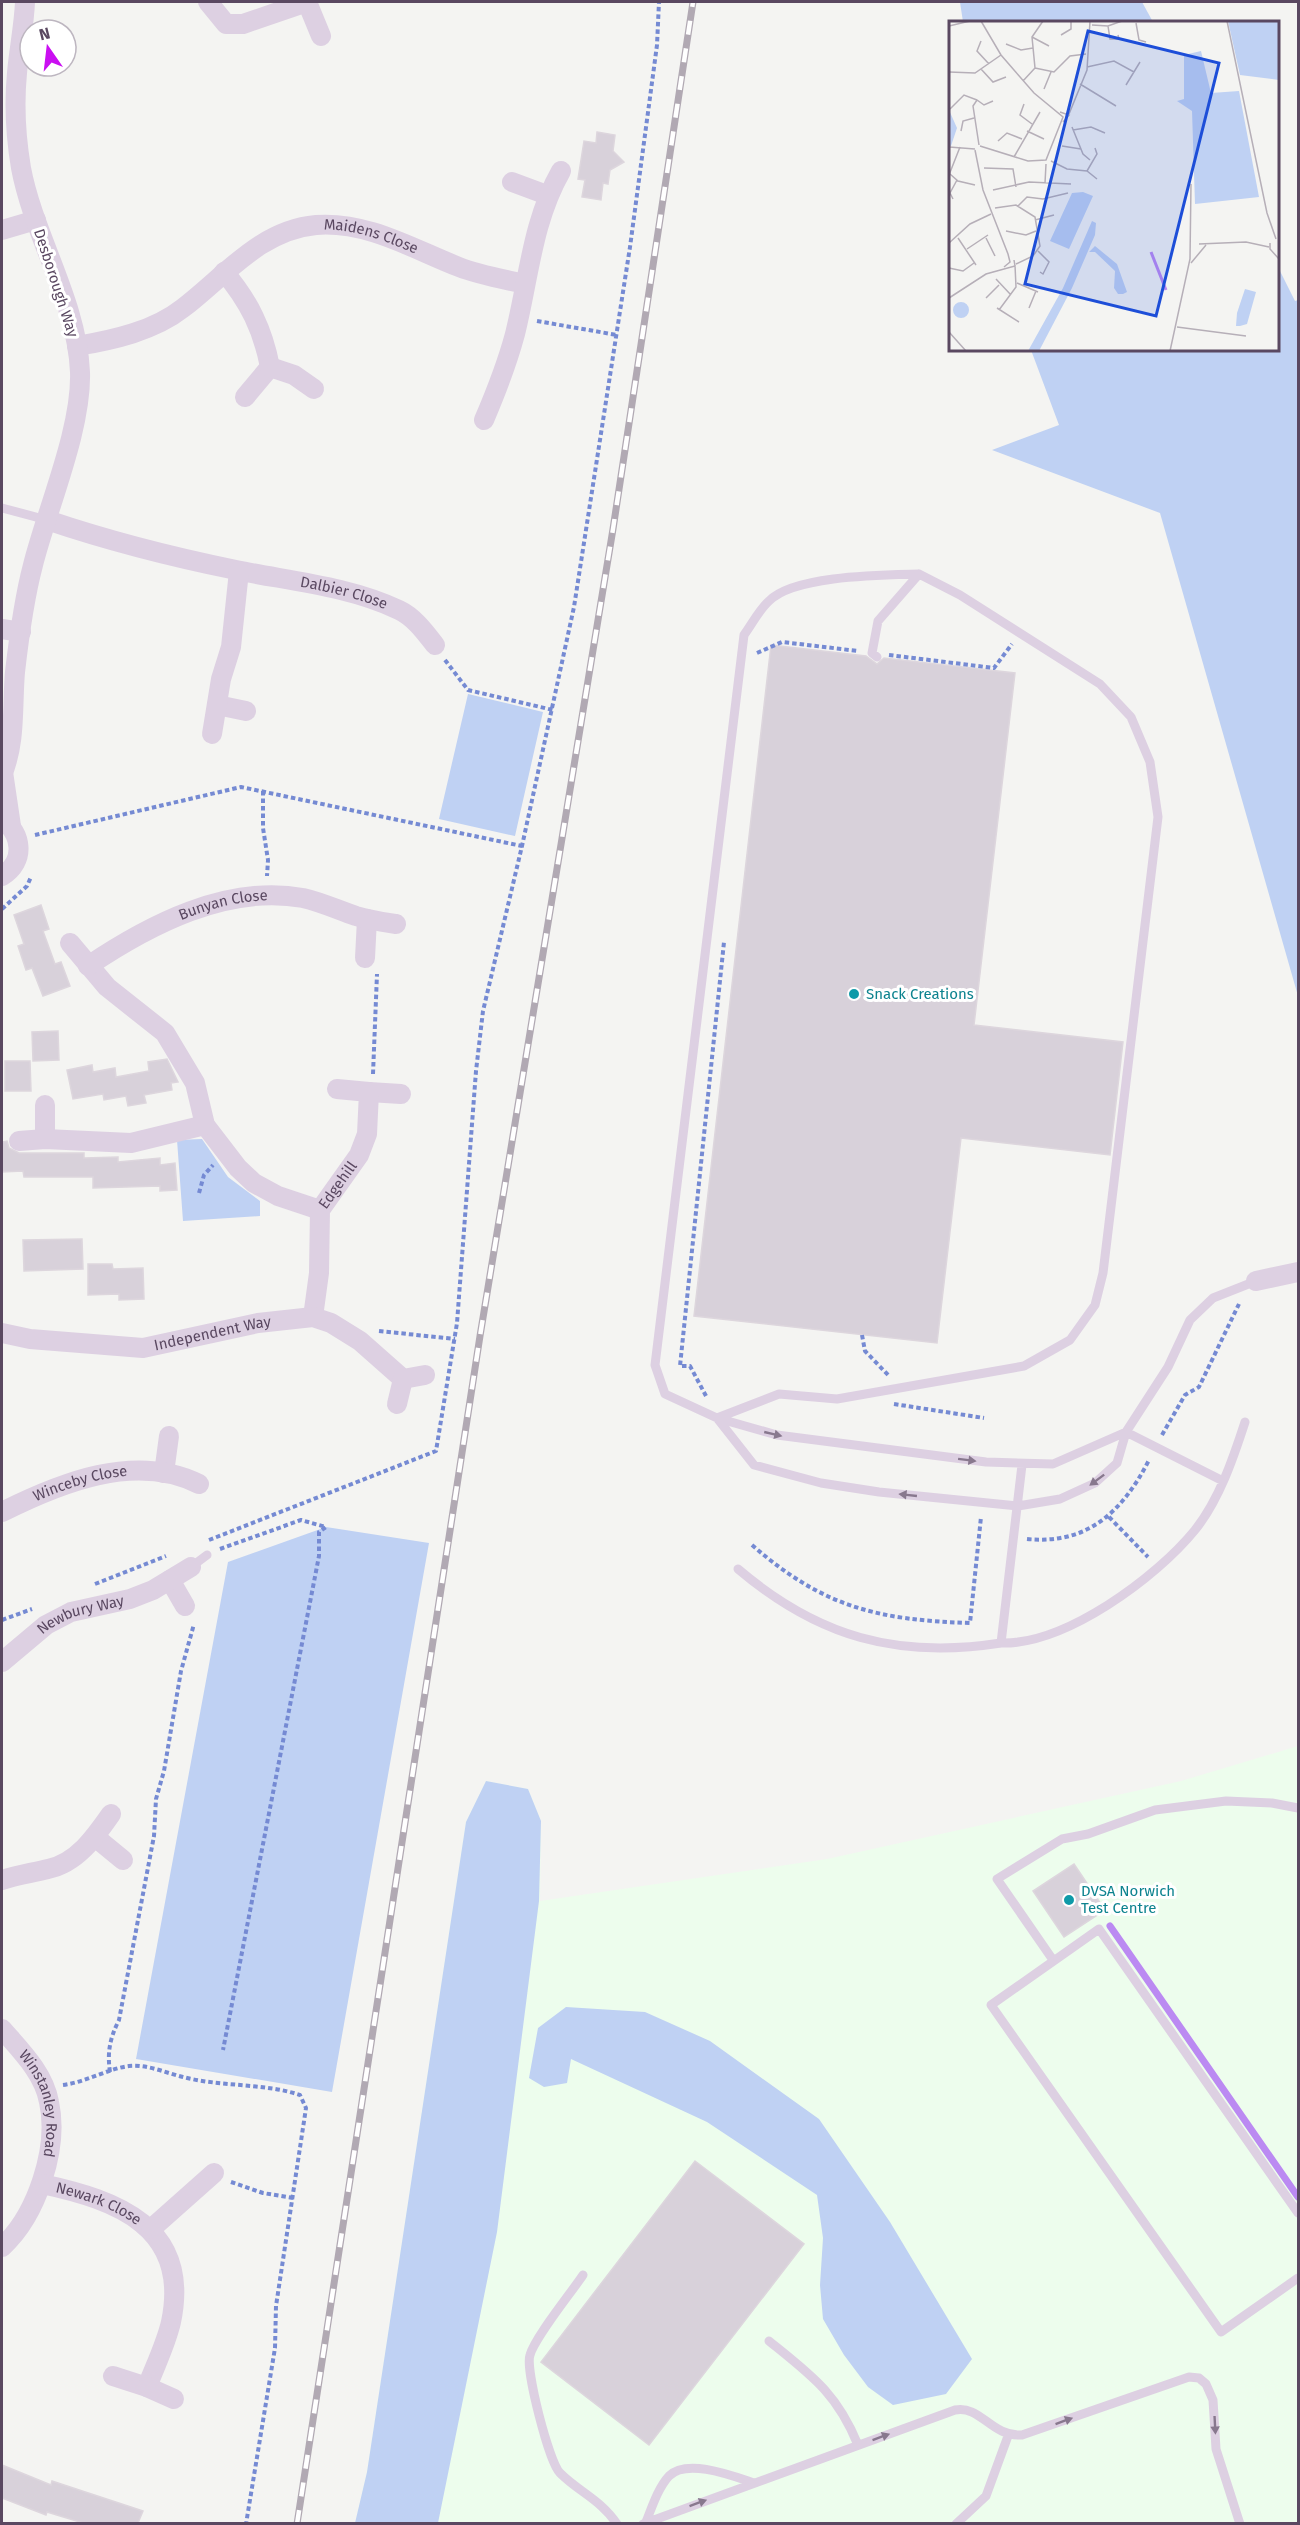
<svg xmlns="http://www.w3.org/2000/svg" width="1300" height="2525" font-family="'Fira Sans',sans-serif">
  <rect width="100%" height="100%" fill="#f4f4f2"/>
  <path fill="#edfded" d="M1298 1746V2523L355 2524 367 2472 466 1822 486 1781 528 1789 541 1821 540 1901 827 1859 1181 1781Z"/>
  <path fill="#bfd1f3" d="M960 2H1142L1153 22H963Z
    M1278 267 1295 301 1298 300V996L1160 513 992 450 1059 425 1031 350H1278Z
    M468 694 543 712 515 836 439 819Z
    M202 1139 228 1177 260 1201V1216L183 1221 177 1140Z
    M326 1527 429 1543 332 2092 136 2059 228 1562Z
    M486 1781 528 1789 541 1821 539 1901 497 2232 438 2523H355L367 2472 466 1822Z
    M566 2007 645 2012 710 2041 819 2119 890 2222 972 2359 946 2394 893 2405 868 2387 844 2355 823 2319 820 2285 823 2238 817 2195 707 2122 571 2059 567 2083 544 2087 529 2078 538 2028Z"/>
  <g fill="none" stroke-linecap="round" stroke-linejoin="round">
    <path stroke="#bb8af2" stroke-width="7" d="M1110 1926 1298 2197"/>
  </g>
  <path fill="#d8d1da" stroke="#ddd6dd" stroke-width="1.5" d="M597 132 615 135 613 151 624 162 610 170 608 184 603 183 601 200 582 197 585 180 578 179 584 141 596 143Z
    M771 645 866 656 877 664 884 658 1015 673 974 1025 1123 1042 1110 1155 961 1138 937 1343 694 1316Z
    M41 905 49 929 43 931 55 964 61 962 70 986 43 996 32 968 26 970 18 946 24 944 14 915Z
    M58 1031 59 1060 33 1061 32 1032Z
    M167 1059 178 1082 171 1083 172 1090 144 1095 146 1103 128 1106 126 1096 104 1100 103 1094 73 1099 67 1070 92 1065 93 1072 115 1068 116 1077 149 1071 148 1062Z
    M5 1061H30L31 1091H5Z
    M7 1141 9 1148 19 1153H84V1158L118 1157V1162L160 1158V1165L175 1163 177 1190 160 1191V1186L93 1188V1177H24L23 1171 2 1172V1142Z
    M82 1239 83 1269 24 1271 23 1240Z
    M88 1264H112L113 1269 143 1268 144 1299 119 1300V1294L88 1295Z
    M1074 1864 1105 1910 1064 1937 1033 1891Z
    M695 2161 804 2244 649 2445 541 2362Z
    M2 2465 51 2485 52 2481 143 2511 138 2523H83L47 2512 46 2515 2 2498Z"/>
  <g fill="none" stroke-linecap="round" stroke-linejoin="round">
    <path stroke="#758ad3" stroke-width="4" stroke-dasharray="4.5 3" stroke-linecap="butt" d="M537 321 617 335
      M757 653 782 642 858 651
      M889 655 994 668 1012 644
      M445 660 468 690 553 710
      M263 791V828L268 860 267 876
      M35 835 241 787 522 846
      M2 909 27 886 31 877
      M373 1074 377 974
      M199 1193 204 1175 213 1165
      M379 1331 455 1339
      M862 1335 865 1351 889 1376
      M706 1396 690 1366H680L724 942
      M894 1404 984 1418
      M1162 1435 1185 1395 1199 1387 1239 1304
      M1109 1517 1148 1557
      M1027 1539C1088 1545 1123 1511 1149 1460
      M209 1540 436 1451 457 1323 476 1071 483 1011 522 846 574 607 630 247 657 45 659 2
      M752 1545C823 1607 877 1620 970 1623L981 1517
      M220 1549 301 1520 326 1527 319 1532V1556L223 2050
      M95 1584 166 1556
      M2 1620 32 1609
      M110 2072C107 2052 110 2038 119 2020L154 1836 156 1799 164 1771 181 1671 194 1624
      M63 2085C86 2082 107 2069 129 2066 147 2064 166 2073 183 2077 221 2087 265 2083 300 2095L306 2108 276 2306 275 2348 246 2524
      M231 2182 263 2193 293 2198"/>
    <path stroke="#ddd0e2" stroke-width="9" d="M2 508 47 520
      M919 574C884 575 794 575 769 601 759 610 752 624 744 635L655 1365 665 1394 717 1418 777 1435 986 1462 1053 1464 1126 1432 1223 1481
      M717 1418 779 1394 837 1399 1024 1366 1070 1340 1095 1305 1103 1273 1158 817 1150 762 1131 717 1100 684 960 595 919 574 878 621 872 653 877 657
      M717 1418 754 1465 821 1483 879 1492 1018 1506 1060 1499 1095 1483 1117 1463 1126 1432 1168 1367 1190 1320 1213 1298 1256 1281
      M1022 1465 1001 1643C1065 1645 1156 1578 1195 1530 1219 1500 1233 1459 1245 1422
      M191 1567 207 1555
      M738 1569C818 1637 897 1659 1001 1643
      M1053 1960 997 1879 1062 1839 1088 1834 1155 1810 1226 1801 1272 1803 1298 1808
      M1298 2213 1099 1929 991 2005 1221 2332 1298 2278
      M583 2275C571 2293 535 2337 530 2355 525 2369 549 2462 560 2473 579 2492 601 2500 617 2524
      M769 2341C811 2375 837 2393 858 2445
      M646 2522C652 2507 658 2488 669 2476 687 2458 733 2476 754 2483
      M643 2524 955 2410C981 2405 991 2437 1022 2435L1189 2377 1199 2378 1206 2384 1213 2400 1216 2449 1240 2524
      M956 2524 986 2496 1008 2436"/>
    <g stroke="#ddd0e2" stroke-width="20">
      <path d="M208 2 226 24H243L307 2"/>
      <path d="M307 2 321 36"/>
      <path d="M512 182 547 195"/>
      <path d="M2 230 36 220"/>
      <path d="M224 272C249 301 263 330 270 367L245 397"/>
      <path id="s1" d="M77 346C113 340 154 331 183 308 225 276 260 230 316 225 367 221 413 249 459 267 479 275 503 279 525 284"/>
      <path d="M270 367 294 375 314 389"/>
      <path d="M484 420C496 392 507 364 515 334 529 278 532 222 561 171"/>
      <path id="s2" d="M47 520C109 541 172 557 236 570 289 581 349 586 399 610 414 617 425 632 435 645"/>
      <path d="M2 629 21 632"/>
      <path d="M217 705 246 711"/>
      <path d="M212 734 221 679 231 647 239 571"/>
      <path d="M3 772 11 826"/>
      <path d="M2 775C16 742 12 706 15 672 19 637 24 599 33 565 47 509 82 429 80 372 77 301 34 237 21 168 16 138 14 104 17 73 19 49 24 26 25 2"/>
      <path d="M2 819C22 834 26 861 2 876"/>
      <path d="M70 943 107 987 165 1033 195 1083 205 1125 238 1168 254 1183 278 1196 320 1210"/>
      <path d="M365 958 367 919"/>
      <path id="s3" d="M88 966C149 925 227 884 303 898 321 902 338 910 356 916 369 920 383 922 396 924"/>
      <path d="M369 1092 401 1094"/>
      <path d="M45 1139V1105"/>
      <path d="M19 1141 45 1139 131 1143 205 1125"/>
      <path d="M1256 1281 1298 1272"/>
      <path id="s4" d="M313 1317 319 1273 320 1210 359 1155 367 1134 369 1092 337 1089"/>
      <path id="s5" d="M2 1333 30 1339 143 1348 258 1323 313 1317 331 1323 360 1341 403 1379 425 1375"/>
      <path d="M397 1404 403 1379"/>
      <path d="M164 1473 169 1436"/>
      <path id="s6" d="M2 1512C60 1483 135 1452 199 1484"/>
      <path d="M170 1580 185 1606"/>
      <path id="s7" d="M2 1662 46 1625 71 1612 130 1599 153 1590 191 1567"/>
      <path d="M95 1837 123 1860"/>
      <path d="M2 1880C17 1875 32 1873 48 1869 77 1863 95 1837 111 1814"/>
      <path id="s8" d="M2 2029C20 2050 44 2073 49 2102 59 2148 37 2215 2 2247"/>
      <path id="s9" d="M42 2184C117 2200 191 2227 171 2322 166 2344 155 2366 147 2387L113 2376"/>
      <path d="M151 2229 214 2173"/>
      <path d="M147 2387 174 2399"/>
    </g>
    <defs>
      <path id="rail" d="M297 2524 480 1336 613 529 693 2"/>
    </defs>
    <use href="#rail" stroke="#b1a9b3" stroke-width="7"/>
    <use href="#rail" stroke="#fff" stroke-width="4.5" stroke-dasharray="14" stroke-linecap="butt"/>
  </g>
  <defs><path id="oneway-solid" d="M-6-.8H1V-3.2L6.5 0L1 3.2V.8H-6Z" transform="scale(1.5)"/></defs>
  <g fill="#88788e">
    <use href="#oneway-solid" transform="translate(773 1434) rotate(13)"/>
    <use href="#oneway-solid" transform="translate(967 1460) rotate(7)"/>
    <use href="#oneway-solid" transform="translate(1097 1480) rotate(143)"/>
    <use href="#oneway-solid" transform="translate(908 1495) rotate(-174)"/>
    <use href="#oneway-solid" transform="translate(1064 2421) rotate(-20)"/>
    <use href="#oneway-solid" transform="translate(1215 2425) rotate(87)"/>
    <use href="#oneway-solid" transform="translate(881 2437) rotate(-20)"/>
    <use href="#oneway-solid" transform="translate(698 2503) rotate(-20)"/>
  </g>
  <g fill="#0f9aa8" stroke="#fff" stroke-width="2">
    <circle cx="854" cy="994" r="6"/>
    <circle cx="1069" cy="1900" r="6"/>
  </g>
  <g text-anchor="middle" stroke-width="6" stroke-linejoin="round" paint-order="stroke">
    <g font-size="15" fill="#5a4861" stroke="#fff">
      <text dy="5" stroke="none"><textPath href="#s1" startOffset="330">Maidens Close</textPath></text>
      <text transform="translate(56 283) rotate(72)" y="5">Desborough Way</text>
      <text dy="5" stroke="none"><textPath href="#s2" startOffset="306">Dalbier Close</textPath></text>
      <text dy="5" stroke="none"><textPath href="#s3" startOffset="150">Bunyan Close</textPath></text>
      <text dy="5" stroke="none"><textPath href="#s4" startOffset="138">Edgehill</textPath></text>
      <text dy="5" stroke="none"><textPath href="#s5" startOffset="213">Independent Way</textPath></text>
      <text dy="5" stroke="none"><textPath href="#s6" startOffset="84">Winceby Close</textPath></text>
      <text dy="5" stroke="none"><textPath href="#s7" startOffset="94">Newbury Way</textPath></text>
      <text dy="5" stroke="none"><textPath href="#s8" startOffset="87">Winstanley Road</textPath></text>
      <text dy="5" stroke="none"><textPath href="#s9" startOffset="60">Newark Close</textPath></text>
    </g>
    <g font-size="15" fill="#0d838f" stroke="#fff" text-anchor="start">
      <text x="866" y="999">Snack Creations</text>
      <text x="1081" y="1896">DVSA Norwich<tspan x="1081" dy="17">Test Centre</tspan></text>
    </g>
  </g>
  <g transform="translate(949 21)">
    <rect width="330" height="330" fill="#f4f4f2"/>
    <path d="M279 0H330V59L291 54ZM252 30 262 72 290 70 310 176 246 183 243 90 228 80 235 78V34ZM0 89 8 107 2 125H0ZM134 171 144 175 120 228 101 220 123 172ZM143 200 147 202 146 214 123 267 90 330H79L114 267ZM146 225 168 243 178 271 174 273H169L165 267 166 250 146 231H140ZM296 268 307 271 298 303 291 305H287L288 292ZM4 289a8 8 0 1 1 16 0a8 8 0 1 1-16 0Z" fill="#bfd1f3"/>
    <path fill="none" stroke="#bb8af2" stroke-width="3" d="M202 231 217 269"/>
    <path fill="none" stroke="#b6afb8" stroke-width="1.5" d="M278 0 318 192 327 218M187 2 190 19 197 21M143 4 159 5 173 0M0 5 21 0M159 5 161 18H170L169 14M112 14 122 8V0M83 16 100 25M32 20 28 30 40 43M57 23 72 29 84 27M138 46 165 40 185 51M86 47 105 51 121 35 137 33M32 48 44 61 57 56M0 51 26 52 52 34M74 60 86 47 83 16 94 0M131 63 167 85M177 64 191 41M95 68 102 51M75 83 71 94 83 103M1 88 15 74 28 79M111 91 120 94 114 101M120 93 138 49 141 0M123 106 134 133 141 139M124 109 142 106 156 112M12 110 14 100 25 97M78 110 95 118M49 120 58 112 73 118M30 124 24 85 28 79 35 84 44 80M31 125 79 140 97 139 114 96 85 72 52 34 32 0M113 125 132 128M0 126 26 128M26 129 34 169 59 233 61 241 55 246M65 136 91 91M102 140 118 148 138 150 148 158M35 147 64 148 67 166M138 150 148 133 146 127M1 153 9 160 26 164M0 154 11 126M96 162 97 143M44 169 80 161 122 163M4 178 1 172 8 159M69 185 78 176 94 178 119 172M46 187 67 184 86 196 91 225 84 235 67 243M86 199 105 194M57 210 77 214 87 210M9 217 27 244M37 217 46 235M0 222 21 203 42 193M321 222V228L330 238M250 223 297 221 320 226M18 228 39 214M89 230 100 241 94 253 91 251M242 242 257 224M0 247 14 250 25 242M47 258 62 274M68 262 89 271M0 277 37 253 66 245 65 239M37 277 50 264M48 287 70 301M80 287 87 270M50 289 67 266 66 244M228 306 297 315M0 311 17 330M221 330 241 238 242 163"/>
    <path fill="#1d4ed8" fill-opacity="0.15" stroke="#1d4ed8" stroke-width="3" d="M139 10 270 42 207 295 76 263Z"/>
    <rect width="330" height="330" fill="none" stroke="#5a4861" stroke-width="3"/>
  </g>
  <rect width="1300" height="2525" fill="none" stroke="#5a4861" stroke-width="6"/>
  <g transform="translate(48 48) rotate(346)"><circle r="28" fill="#ffffff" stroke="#bdb6c0" stroke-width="1.5"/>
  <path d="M0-4.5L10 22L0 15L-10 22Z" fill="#ca0ff1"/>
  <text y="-9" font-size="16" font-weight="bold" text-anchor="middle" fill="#5a4861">N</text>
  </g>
</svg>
